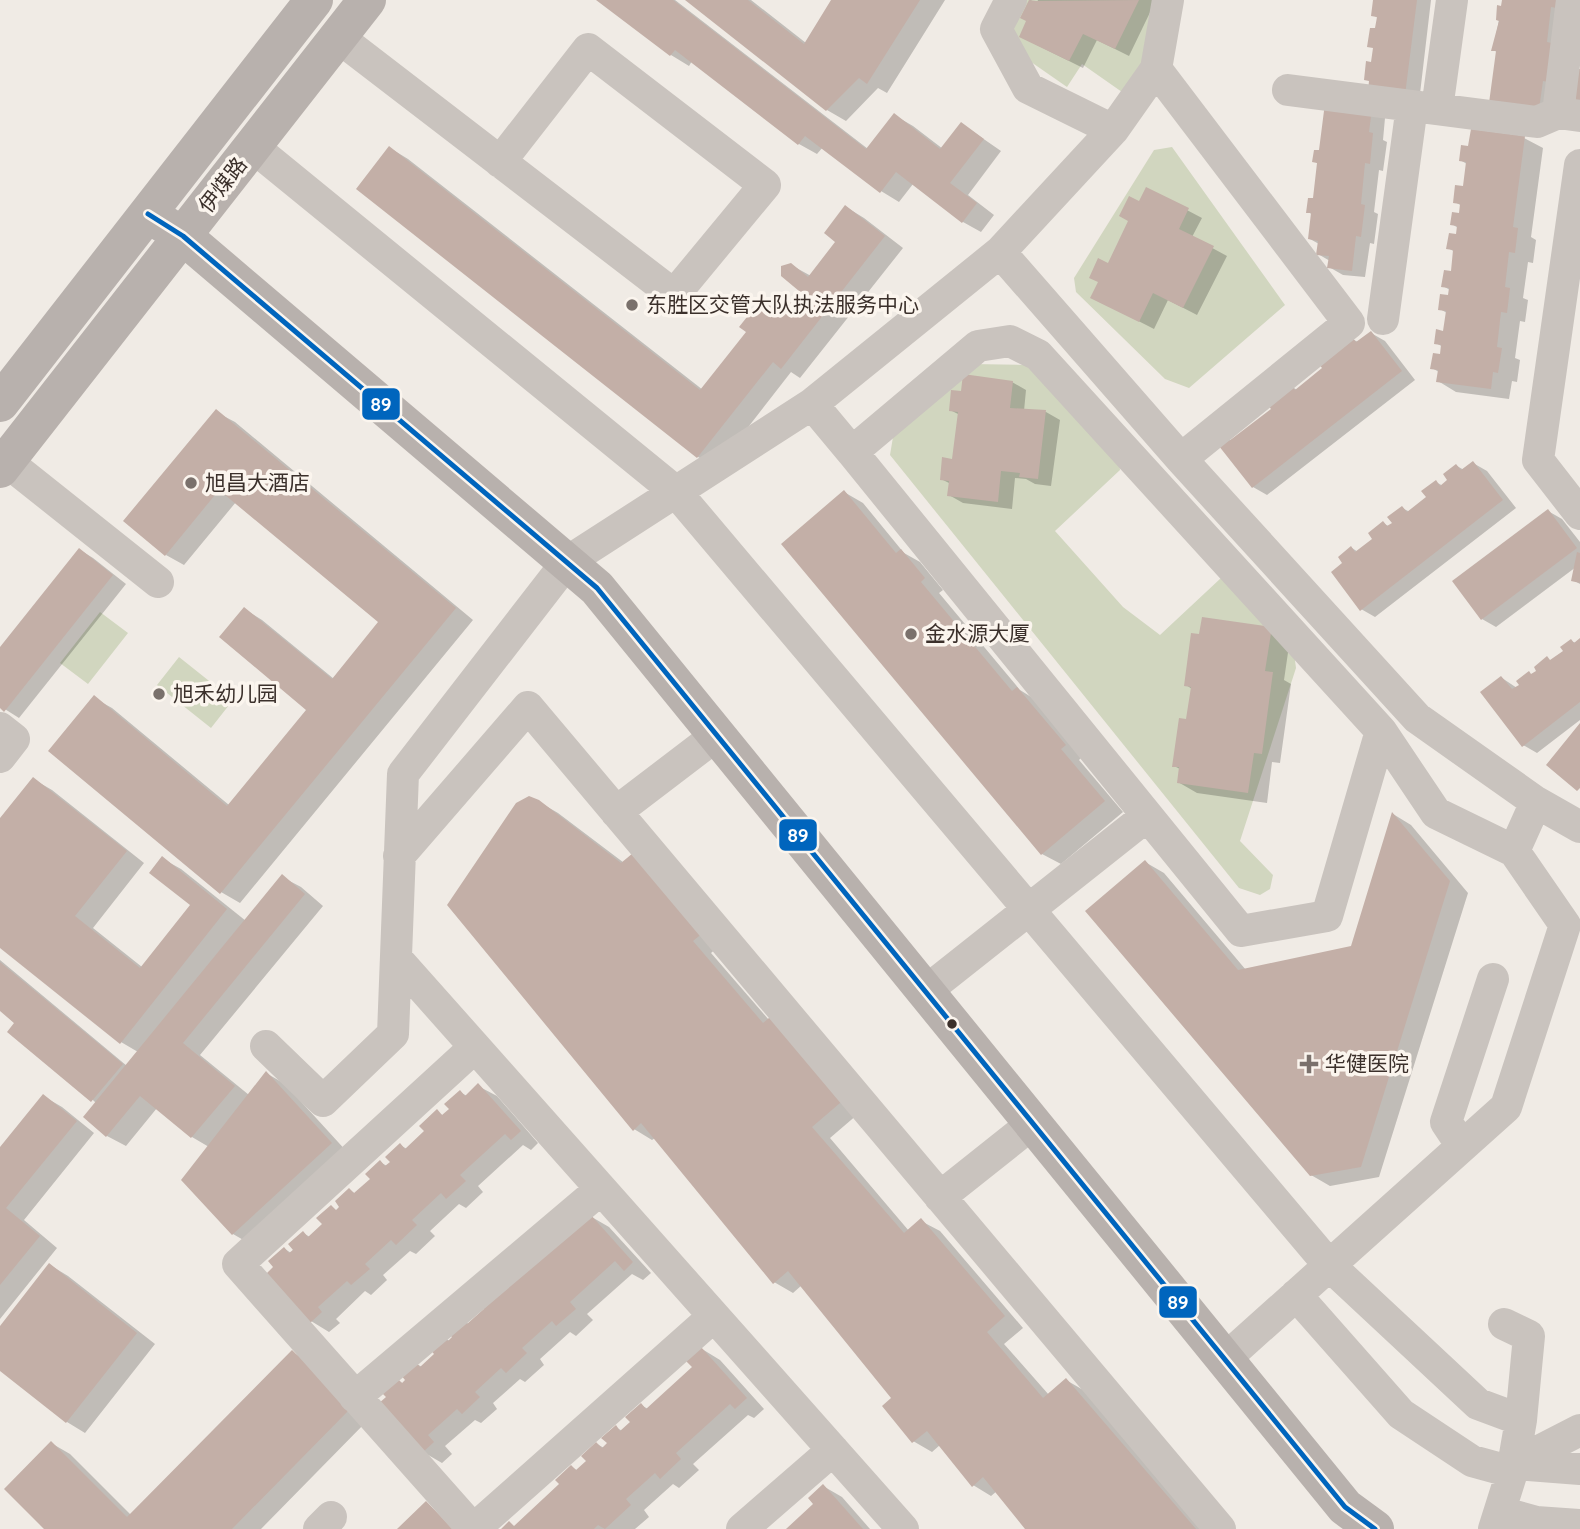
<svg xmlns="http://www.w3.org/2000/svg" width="1580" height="1529" font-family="Quicksand,'Noto Sans SC',sans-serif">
  <rect width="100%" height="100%" fill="#f0ebe5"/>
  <path fill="#d1d6bf" d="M1023 0H1158L1153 51 1122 92 1082 64 1067 87 1021 55 1011 27Z
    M1172 147 1285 305 1189 388 1165 379 1076 292 1074 278 1154 150Z
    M971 364 1030 365 1119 461 1120 470 1055 531 1123 607 1160 635 1221 578 1294 653 1296 668 1240 841 1273 875 1270 889 1260 895 1239 888 890 455 894 431Z
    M100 612 128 633 88 684 60 663Z
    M179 657 233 700 211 728 157 685Z"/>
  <path fill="#0003" d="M599 0H675L868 149 894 115 913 126 943 149 962 124 1001 151 968 195 994 215 981 232 963 222 913 184 899 202 881 191 823 147 817 154 799 144 692 61 689 66 671 55Z
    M688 0H751L806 43 833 0H945L887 93 878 88 846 121 827 110Z
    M1030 0 1037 3 1038 0H1156L1129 56 1097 40 1083 68 1035 44 1028 21 1022 17Z
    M1380 0H1431L1419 102 1373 64 1378 18 1373 15Z
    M1503 0H1572L1553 116 1505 110 1497 52 1493 50Z
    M1371 110 1385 118 1383 140 1387 142 1383 171 1379 170 1374 212 1378 214 1374 244 1370 243 1365 277 1343 275 1329 267 1330 261 1318 254 1319 244 1310 239 1313 215 1308 212 1315 200 1319 164 1314 161 1321 152Z
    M1524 138 1543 148 1531 237 1536 240 1533 263 1528 262 1523 298 1528 300 1525 322 1520 321 1515 358 1520 360 1517 382 1512 381 1509 399 1456 392 1438 381 1439 372 1432 368 1441 356 1443 347 1436 343 1445 333 1447 313 1440 309 1450 297V290L1443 286 1452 273 1455 252 1448 248 1457 236 1458 228 1452 224 1461 215 1462 206 1455 202 1464 188 1467 164 1460 160 1470 148Z
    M390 148 408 159 703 390 748 331 762 300 784 313 802 291 791 265 811 276 838 242 846 207 864 218 903 248 800 378 791 372 717 467 698 457Z
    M1147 189 1202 218 1192 237 1227 256 1197 315 1168 300 1154 329 1107 305 1109 265Z
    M1371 333 1385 341 1415 380 1267 495 1253 487 1224 437 1232 441 1273 409 1291 386 1297 390 1324 369 1352 339 1358 342Z
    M1012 382 1026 390 1024 411 1046 412 1060 420 1051 486 1035 484 1026 479 1015 478 1012 509 963 503 949 495 951 484 941 479 954 460 960 415 950 410 963 393Z
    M216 412 235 422 473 620 240 903 221 892 94 698 112 708 229 805 309 709 244 609 262 620 334 679 381 622 236 502 184 565 166 555Z
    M1473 463 1487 471 1516 508 1375 617 1361 609 1345 563 1352 548 1358 552 1375 539 1383 523 1390 527 1402 508 1410 512 1428 497 1436 482 1443 486 1457 466 1464 470Z
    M844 492 863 503 904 553 920 562 943 590 939 593 1020 690 1036 700 1083 756 1079 760 1123 812 1061 864 1042 854Z
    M1548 511 1562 519 1580 542V584L1573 580 1576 567 1496 627 1482 619Z
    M80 550 93 558 126 584 19 718 0 706V650Z
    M1271 628 1290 639 1284 680 1291 684 1280 763 1272 762 1267 803 1197 793 1178 782 1180 769 1174 766 1188 721 1192 689 1186 685Z
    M1580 640V720L1537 753 1523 745 1502 678 1517 688 1566 651 1571 641 1576 643Z
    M33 779 52 790 144 863 93 928 142 967 192 904 163 859 181 869 246 921 282 877 301 887 323 906 200 1055 249 1095 266 1073 285 1084 349 1154 252 1245 233 1234 209 1147 192 1137 157 1108 126 1146 107 1136 85 1117 96 1103 0 1009V960L127 1066 138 1052 121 1042 0 946V821Z
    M539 802 558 813 726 940 711 953 769 1020 865 1108 830 1138 909 1231 921 1221 940 1231 1023 1328 1004 1344 1049 1395 1066 1380 1085 1391 1204 1529H1027L997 1491 991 1496 973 1485 940 1445 932 1452 913 1441 894 1398 802 1285 793 1293 774 1282 655 1138 652 1140 634 1129Z
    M1393 814 1411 825 1468 893 1379 1177 1330 1186 1311 1175 1145 862 1164 873 1246 970 1353 948Z
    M478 1086 497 1096 538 1143 531 1150 523 1145 478 1186 483 1192 466 1208 459 1204 430 1231 435 1236 416 1254 410 1251 383 1275 387 1280 371 1295 365 1291 336 1319 340 1323 329 1332 311 1321 285 1249 291 1253 303 1233 310 1237 324 1224 331 1207 337 1211 349 1190 356 1194 372 1179 380 1162 387 1166 392 1162 400 1145 407 1149 426 1131 437 1112 444 1116 451 1109 460 1092 467 1096Z
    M43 1096 62 1107 94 1133 24 1220 57 1248 0 1319V1150Z
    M590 1216 609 1227 651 1273 643 1280 632 1274 587 1314 593 1320 576 1336 570 1332 540 1359 544 1365 525 1382 520 1379 493 1403 497 1409 481 1423 475 1420 445 1446 452 1454 442 1463 423 1452 388 1398 397 1380 404 1384 415 1363 422 1367 436 1354 443 1337 450 1341 462 1320 469 1324 485 1310 479 1304Z
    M50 1265 68 1276 155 1344 85 1433 67 1422 0 1369V1329Z
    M702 1349 720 1360 764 1409 754 1418 748 1415 693 1464 699 1470 679 1488 673 1484 644 1510 649 1517 635 1529H503L515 1527 561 1485 572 1467 578 1471 589 1461 597 1444 604 1448 609 1443 616 1427 622 1431 632 1422 641 1405 648 1409 694 1367Z
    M292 1352 311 1363 368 1420 261 1529H47L51 1443 70 1454 131 1515Z
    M823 1486 842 1497 870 1529H788L816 1504Z"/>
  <path fill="#c3afa7" d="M596 0H673L866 149 894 113 940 149 961 122 984 139 950 183 977 203 962 223 896 172 880 193 805 136 798 145 675 50 670 56Z
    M685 0H748L804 44 831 0H920L867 84 859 78 826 111Z
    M1029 0 1036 1 1139 0 1115 49 1083 34 1069 61 1019 37 1026 21 1020 18Z
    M1373 0H1417L1405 95 1368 91 1369 81 1364 80 1366 61 1371 62 1373 48 1367 47 1370 28H1375L1377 17 1371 16Z
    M1502 0H1558L1557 8 1551 7 1547 42 1552 43 1548 82 1543 81 1539 109 1489 103 1496 51H1491L1499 21 1496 20 1497 5 1501 6Z
    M1578 69H1580V102H1575Z
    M1325 103 1372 109 1369 132 1373 133 1370 164 1365 163 1361 204 1365 205 1361 237 1356 236 1352 271 1327 268 1329 256 1316 255 1318 241 1308 239 1311 213H1306L1308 198H1313L1317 163 1312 162 1314 150H1319Z
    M1471 129 1525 136 1513 227 1518 228 1515 253 1509 252 1505 287 1510 288 1507 313 1501 312 1497 347 1502 348 1498 373 1493 372 1491 389 1436 382 1438 370 1430 369 1433 353 1440 354 1441 345 1434 344 1436 329 1443 331 1446 311 1438 310 1440 294 1448 295 1449 288 1441 287 1444 270 1451 271 1453 250 1446 249 1449 233 1456 234 1457 226 1450 225 1452 212 1459 213 1460 204 1453 203 1455 185 1463 186 1466 162 1459 161 1461 145 1468 146Z
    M389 146 700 390 746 332 739 327 762 298 782 314 799 291 781 276V266L791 263 808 277 835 242 824 233 845 205 885 236 781 369 773 362 697 458 356 189Z
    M1146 187 1189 208 1179 229 1214 246 1183 308 1153 293 1139 322 1090 298 1098 282 1089 278 1098 258 1108 263 1128 221 1119 216 1129 196 1139 201Z
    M1371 331 1402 371 1252 488 1215 441 1224 435 1229 441 1271 409 1266 403 1290 384 1295 390 1322 368 1318 363 1352 337 1356 342Z
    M963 374 1013 381 1010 408 1046 410 1038 479 1019 477 1020 473 1001 471 998 502 947 496 949 481 940 480 942 457 952 459 958 412 949 411 951 390 961 391Z
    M216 409 456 608 220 894 48 751 94 695 227 806 306 710 219 637 244 607 332 679 378 622 219 490 165 556 123 521Z
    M1473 461 1503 500 1360 611 1331 572 1342 563 1338 557 1351 546 1355 552 1372 539 1368 533 1383 521 1387 526 1392 523 1387 517 1402 506 1407 512 1426 497 1421 491 1436 480 1440 486 1447 480 1443 474 1456 464 1461 470Z
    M844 490 896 553 901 549 925 578 921 582 1012 691 1017 687 1066 745 1061 749 1105 801 1041 855 781 544Z
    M1548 509 1577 548 1481 620 1452 581Z
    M79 548 113 575 4 712 0 708V647Z
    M1577 552 1580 553V583L1571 581Z
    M1202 617 1272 627 1265 671 1273 672 1262 754 1254 753 1248 793 1177 783 1179 767H1172L1179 718 1186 719 1191 687 1184 686 1191 633 1199 634Z
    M1580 638V702L1522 747 1480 692 1501 676 1512 689 1519 685 1516 681 1529 671 1531 674 1536 671 1534 667 1547 656 1550 660 1563 651 1560 647 1571 639 1574 643Z
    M1580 723V788L1577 791 1546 765Z
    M33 777 127 851 75 916 140 968 190 905 149 873 162 856 227 909 120 1044 0 948V818Z
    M529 796 539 800 621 863 639 848 709 928 693 941 763 1023 775 1013 847 1097 812 1127 904 1233 921 1218 1005 1316 987 1332 1043 1398 1066 1378 1196 1529H1025L983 1477 972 1487 927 1431 912 1443 882 1406 891 1398 788 1271 773 1284 641 1123 633 1131 447 905 516 803Z
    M1392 812 1450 881 1361 1167 1310 1176 1085 911 1145 860 1238 970 1351 946Z
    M282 874 305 894 183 1043 235 1086 191 1138 140 1096 106 1137 83 1117Z
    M0 962 123 1064 91 1102 7 1032 14 1023 0 1011Z
    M266 1071 332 1143 232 1235 181 1180Z
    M478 1083 521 1131 511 1140 505 1134 460 1175 466 1181 446 1199 441 1193 412 1220 417 1225 396 1245 391 1240 365 1264 370 1269 351 1285 347 1281 318 1307 322 1312 310 1323 266 1274 273 1267 268 1261 284 1247 289 1253 293 1250 288 1244 303 1231 308 1237 322 1224 316 1218 331 1205 336 1210 339 1207 335 1201 349 1188 354 1193 370 1179 365 1174 380 1160 385 1166 390 1162 385 1157 400 1143 405 1149 424 1131 419 1126 437 1109 442 1115 449 1109 444 1104 460 1090 465 1096Z
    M43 1094 77 1121 6 1208 40 1236 0 1285V1147Z
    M590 1214 633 1262 624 1271 615 1261 570 1302 576 1309 556 1326 552 1321 522 1348 527 1353 506 1373 501 1368 475 1392 480 1397 462 1414 457 1409 428 1435 434 1442 422 1453 378 1404 386 1397 381 1392 397 1378 402 1383 405 1380 400 1374 415 1361 420 1367 434 1354 429 1348 443 1335 448 1341 452 1337 447 1332 462 1318 467 1324Z
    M49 1263 137 1333 66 1423 0 1371V1326Z
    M701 1347 747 1398 735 1409 730 1404 676 1453 681 1459 660 1479 655 1473 626 1499 631 1505 605 1529 598 1525 594 1529H501L509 1521 514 1526 559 1484 555 1480 571 1465 576 1470 586 1461 581 1456 596 1442 602 1448 607 1443 601 1438 616 1425 620 1431 630 1422 625 1417 641 1403 646 1409 692 1367 686 1361Z
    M292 1350 351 1408 232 1529H44L4 1489 51 1441 127 1517Z
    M823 1484 863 1529H786L813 1504 808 1498Z
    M426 1501 453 1529H397Z"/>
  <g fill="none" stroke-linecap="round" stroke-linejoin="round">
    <path stroke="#c9c3be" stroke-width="32" d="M1011 0 996 29 1028 88 1113 130 1156 69 1168 0
      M1572 0 1558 113 1580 116
      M338 37 674 295 765 185 588 49 500 162
      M1288 90 1537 122 1558 113
      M1437 109 1452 0
      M253 147 676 492 1329 1265 1478 1404 1521 1420
      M1580 165 1538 460 1580 514
      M1000 252 1113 130
      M1383 319 1412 106
      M812 404 1000 252 1181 459 1349 323 1156 69
      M852 452 1241 931 1327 916 1381 731
      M1181 459 1417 718 1536 802 1514 851
      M6 461 158 582
      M0 728 14 739 0 757
      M1536 802 1580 827
      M616 812 717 735
      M399 856 528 707 1220 1529
      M396 958 903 1529
      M926 991 1147 816
      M266 1046 323 1101 393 1034 403 774 567 562 812 404 852 452 978 346 1010 341 1038 355 1381 731 1436 813 1514 851 1565 925 1506 1107 1225 1359
      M1462 1146 1446 1122 1493 979
      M940 1197 1033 1123
      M1296 1295 1401 1414 1472 1461 1512 1472
      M355 1397 601 1189
      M1514 1464 1580 1430
      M1515 1464 1580 1469
      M1500 1512 1536 1522 1580 1525
      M319 1529 331 1517
      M473 1529 238 1264 475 1047
      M474 1529 714 1316
      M742 1529 833 1450
      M1494 1529 1512 1472 1521 1420 1529 1336 1504 1324"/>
    <path stroke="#b8b1ad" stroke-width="38" d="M148 214 183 236 597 588 1345 1507 1375 1529
      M0 403 314 0
      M0 469 367 0"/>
    <defs>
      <path id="bus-1" d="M148 214 183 236 597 588 1345 1507 1375 1529"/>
    </defs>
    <use href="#bus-1" stroke="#fbf5ee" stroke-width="10"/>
    <use href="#bus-1" stroke="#0065bd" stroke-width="5"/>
  </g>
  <g fill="#7a716c" stroke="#fbf5ee" stroke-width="2.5">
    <circle cx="632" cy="305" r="7"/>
    <circle cx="191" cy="483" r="7"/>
    <circle cx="911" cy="634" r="7"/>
    <circle cx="159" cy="694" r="7"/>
    <path d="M1305.5 1053.5h7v7h7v7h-7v7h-7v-7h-7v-7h7z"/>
  </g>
  <circle fill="#3b302b" stroke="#fbf5ee" stroke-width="2.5" cx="952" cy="1024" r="6"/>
  <g text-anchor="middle" stroke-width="7" stroke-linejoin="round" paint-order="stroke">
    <g font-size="21" fill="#3b302b" stroke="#fbf5ee">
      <text transform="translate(223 185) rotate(-52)" y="7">伊煤路</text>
    </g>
    <g font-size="21" fill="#3b302b" stroke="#fbf5ee" text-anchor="start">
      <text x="646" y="312">东胜区交管大队执法服务中心</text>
      <text x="205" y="490">旭昌大酒店</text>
      <text x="925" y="641">金水源大厦</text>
      <text x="173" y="701">旭禾幼儿园</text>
      <text x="1325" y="1071">华健医院</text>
    </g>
  </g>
  <g stroke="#fbf5ee" stroke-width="2.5">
    <rect x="361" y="387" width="40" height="34" rx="7" fill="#0065bd"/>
    <rect x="778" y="818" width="40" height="34" rx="7" fill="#0065bd"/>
    <rect x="1158" y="1285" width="40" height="34" rx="7" fill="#0065bd"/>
  </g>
  <g font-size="19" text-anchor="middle" font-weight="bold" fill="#fff">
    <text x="381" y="411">89</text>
    <text x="798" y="842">89</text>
    <text x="1178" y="1309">89</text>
  </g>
</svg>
